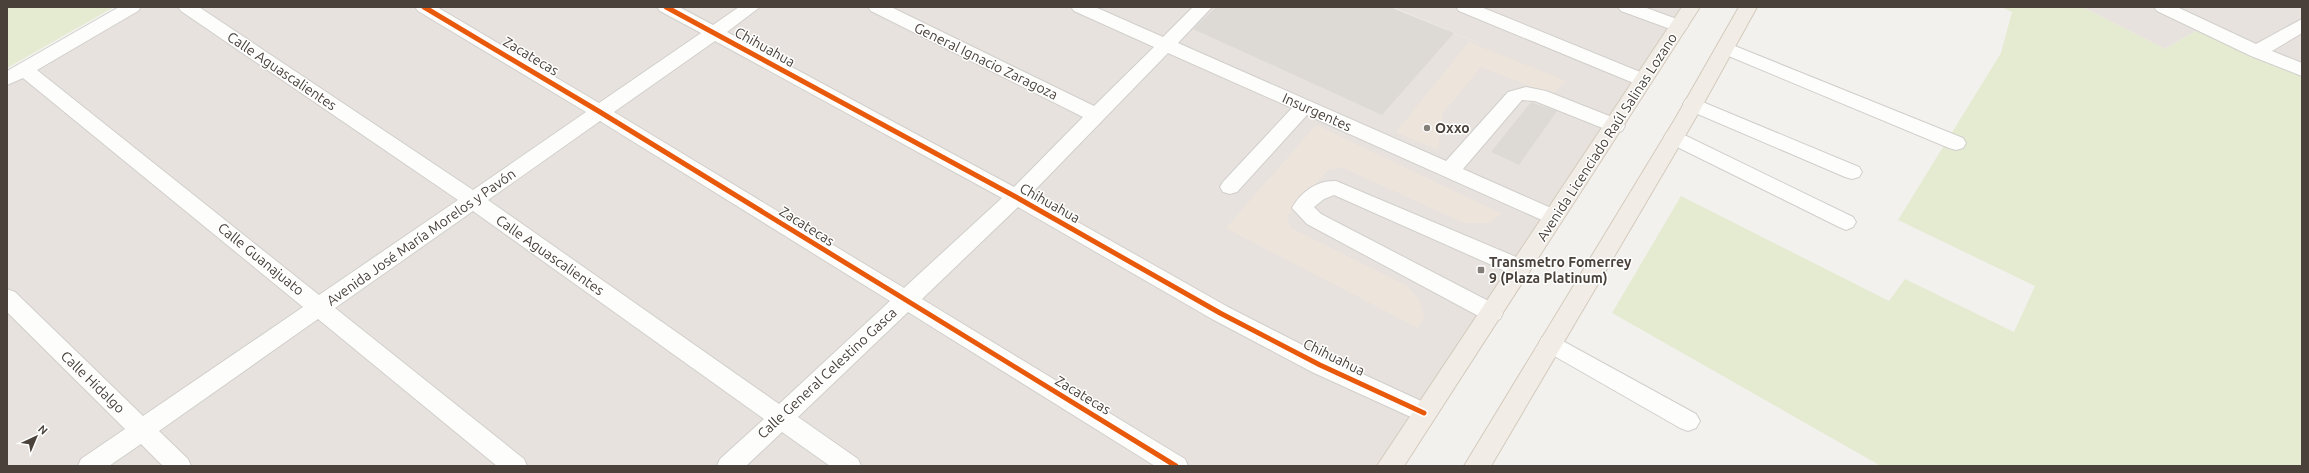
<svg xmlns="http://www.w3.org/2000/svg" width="2309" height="473" font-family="Ubuntu,sans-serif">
  <rect width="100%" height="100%" fill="#f3f1ee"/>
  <path fill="#e7e2dd" d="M131 7H1390L1491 48 1392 7H1687L1386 466H7V79Z
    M2082 7H2302V64L2210 23 2165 49Z"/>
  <path fill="#ede4dc" d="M1469 42 1566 81 1552 95 1481 67 1443 113 1438 150 1396 132Z
    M1316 125 1502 214 1489 223H1464L1344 168 1329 169 1287 216 1291 228 1407 286 1419 300 1424 315 1418 328 1226 228Z"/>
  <path fill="#e4ebd1" d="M7 7H114L7 68Z
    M2001 7H2082L2165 49 2196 31 2302 75V466H1881L1612 313 1681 196 1889 301 1905 279 2014 332 2035 286 1898 220 2001 53 2012 12Z"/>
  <path fill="#dddad6" d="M1216 7H1390L1454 33 1382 115 1193 29Z
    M1531 102 1557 111 1519 165 1491 152Z"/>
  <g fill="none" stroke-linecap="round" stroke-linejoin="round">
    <defs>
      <path id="minor" d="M119 7H141L138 11 37 70 319 295 458 200 181 11 178 7H199L473 190 586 112 418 11 415 7H437L599 103 701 33 660 11 657 7H679L713 25 739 7H760L727 32 1014 187 1083 117 871 11 868 7H891L1094 106 1154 47 1074 11 1071 7H1095L1163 37 1193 7H1212L1178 43 1446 161 1508 92 1526 87 1546 91 1622 121 1625 126 1622 131 1615 133 1535 101 1522 100 1463 169 1560 212 1563 217 1560 222 1553 225 1307 115 1237 192 1230 194 1223 192 1220 187 1223 182 1292 108 1168 53 1030 195 1228 307 1328 358 1432 406 1436 413 1432 420 1424 423 1312 372 1212 319 1018 207 922 299 1185 459 1188 466H1155L908 312 798 417 858 459 861 466H830L782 432 746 466H717L720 459 764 419 473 211 335 308 524 459 527 466H497L318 319 159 431 188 459 191 466H163L141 444 109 466H78L81 459 125 429 7 312V289L15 292 143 416 303 307 23 78 7 85V71ZM715 41 1002 198 904 288 614 112ZM600 121 890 301 779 404 488 200Z
        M1456 7H1481L1650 76 1652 80 1650 84 1643 86 1636 84 1459 11Z
        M1618 7H1644L1685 22 1688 26 1685 30 1679 32 1673 30 1621 11Z
        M2154 7H2177L2256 44 2302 19V33L2272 51 2302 63V76L2251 56 2157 11Z
        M1725 42 1963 138 1966 143 1963 148 1956 150 1949 148 1719 52 1716 48 1719 44Z
        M1693 98 1859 167 1862 172 1859 177 1852 179 1845 177 1686 109 1683 104 1686 99Z
        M1674 130 1853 217 1856 222 1853 227 1846 230 1839 227 1667 142 1664 137 1667 132Z
        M1336 181 1528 262 1531 268 1528 274 1520 276 1512 274 1334 195 1324 199 1314 207 1321 214 1500 307 1503 313 1500 319 1492 322 1484 319 1307 224 1292 208C1301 192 1317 180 1336 181Z
        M1550 334 1696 414 1700 421 1696 428 1688 431 1680 428 1542 349 1539 343 1542 337Z"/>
      <path id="major" d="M1682 7H1700L1404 466H1377Z
        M1739 7H1757L1695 119 1491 466H1464L1675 119Z"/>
    </defs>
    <use href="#minor" stroke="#d1cfcc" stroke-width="2"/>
    <use href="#major" stroke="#d4cabd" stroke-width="2"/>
    <use href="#minor" fill="#fdfdfc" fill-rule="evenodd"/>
    <use href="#major" fill="#f1ede6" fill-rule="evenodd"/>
    <defs>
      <path id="cycleway" d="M424 7 600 112 1176 466
        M666 7 1016 197 1220 313 1320 365 1424 413"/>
    </defs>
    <use href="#cycleway" stroke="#fff" stroke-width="8"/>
    <use href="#cycleway" stroke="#e8590c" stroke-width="5"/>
  </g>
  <g fill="#847f79" stroke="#fff" stroke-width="1.5">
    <circle cx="1427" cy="128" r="4"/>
    <rect x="1477" y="266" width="8" height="8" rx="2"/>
  </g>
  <g text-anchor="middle" stroke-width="3" stroke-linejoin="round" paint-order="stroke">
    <g font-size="14" fill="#49413a" stroke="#fff">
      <text transform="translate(765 47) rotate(29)" y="5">Chihuahua</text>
      <text transform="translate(531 56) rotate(31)" y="5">Zacatecas</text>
      <text transform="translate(986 61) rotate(26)" y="5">General Ignacio Zaragoza</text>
      <text transform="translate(282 71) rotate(34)" y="5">Calle Aguascalientes</text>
      <text transform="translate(1317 112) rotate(24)" y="5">Insurgentes</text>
      <text transform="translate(1607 137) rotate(-57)" y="5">Avenida Licenciado Raúl Salinas Lozano</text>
      <text transform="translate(1050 203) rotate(29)" y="5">Chihuahua</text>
      <text transform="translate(807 226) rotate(32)" y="5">Zacatecas</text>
      <text transform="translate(421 237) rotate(-35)" y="5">Avenida José María Morelos y Pavón</text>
      <text transform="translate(550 255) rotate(35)" y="5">Calle Aguascalientes</text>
      <text transform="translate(261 259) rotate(39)" y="5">Calle Guanajuato</text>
      <text transform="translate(1334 357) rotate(26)" y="5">Chihuahua</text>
      <text transform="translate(827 373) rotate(-43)" y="5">Calle General Celestino Gasca</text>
      <text transform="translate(93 382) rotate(44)" y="5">Calle Hidalgo</text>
      <text transform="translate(1083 395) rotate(31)" y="5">Zacatecas</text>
    </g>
    <g font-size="14" font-weight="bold" fill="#49413a" stroke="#fff" text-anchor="start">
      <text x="1435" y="133">Oxxo</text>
      <text x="1489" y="267">Transmetro Fomerrey<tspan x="1489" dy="16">9 (Plaza Platinum)</tspan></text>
    </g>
  </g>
  <rect width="2309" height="473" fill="none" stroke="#49413a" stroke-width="16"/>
  <g transform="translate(36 437) rotate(44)" stroke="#ffffff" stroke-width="3" paint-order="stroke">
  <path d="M0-3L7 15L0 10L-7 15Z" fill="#49413a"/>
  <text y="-6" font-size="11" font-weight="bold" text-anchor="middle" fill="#49413a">N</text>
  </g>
</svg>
